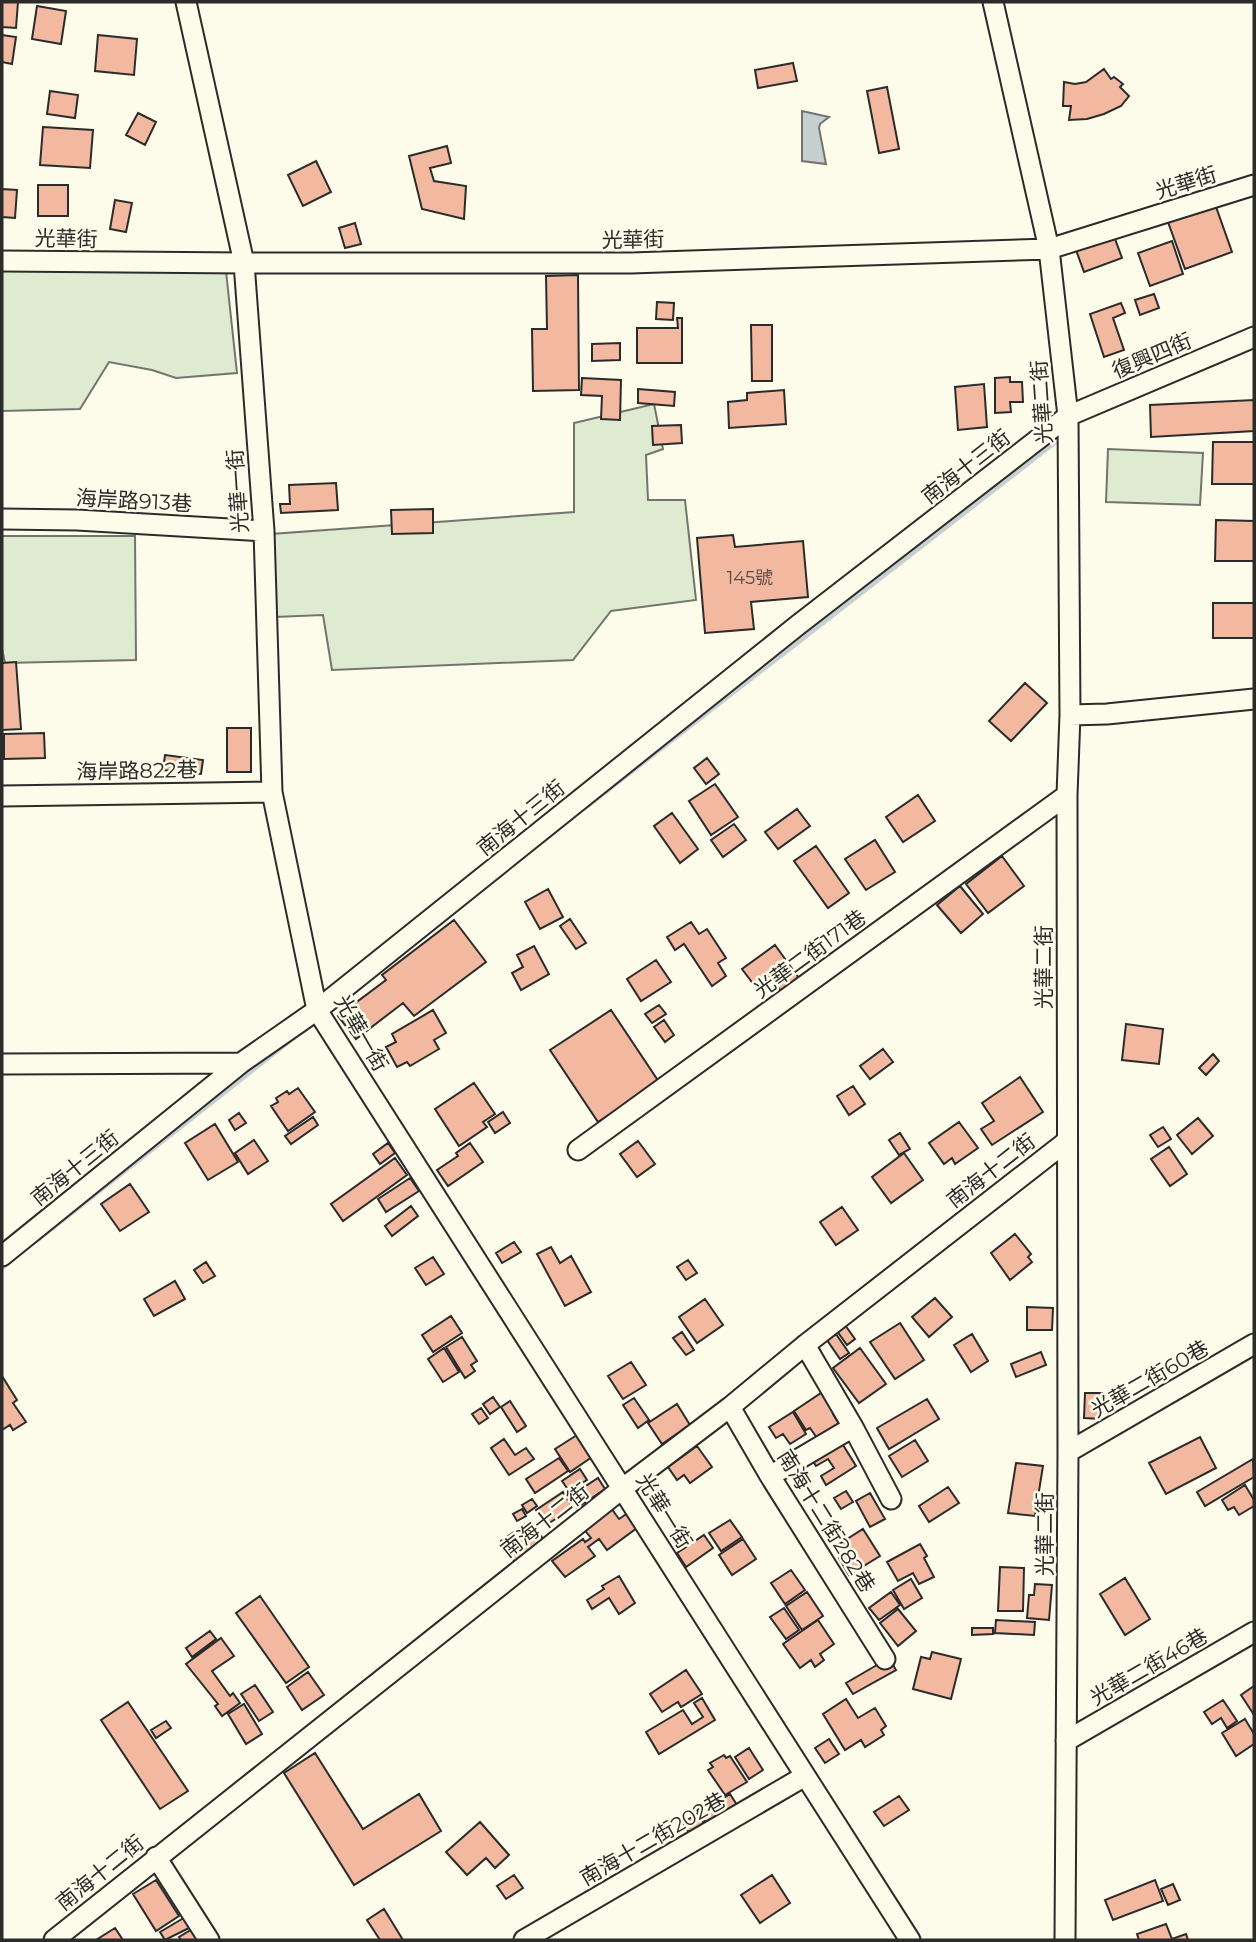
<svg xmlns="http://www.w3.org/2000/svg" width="1256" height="1942" font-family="Montserrat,'Noto Sans TC',sans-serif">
  <rect width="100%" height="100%" fill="#fdfbea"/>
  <path fill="#deebd1" stroke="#74746e" stroke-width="2" d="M225 262 237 373 176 378 152 370 109 362 80 409 2 411V265Z
    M654 404 663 449 646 455 648 500H685L696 600 611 611 573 660 332 670 323 615 275 617 271 534 574 512V423Z
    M1108 449 1203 453 1200 505 1106 502Z
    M2 536H135L136 660 5 663 2 649Z"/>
  <path fill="#c7d0d0" stroke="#74746e" stroke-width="2" d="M802 111 829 117 820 124 819 128 826 164 802 161Z"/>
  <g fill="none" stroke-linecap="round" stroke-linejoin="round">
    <path stroke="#c7d0d0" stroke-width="5" d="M587 806 1054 443
      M37 1240 293 1038
      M2 1268 10 1261"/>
  </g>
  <path fill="#f2b8a0" stroke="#2b2b2b" stroke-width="2" d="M2 2H18L16 28 2 27Z
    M37 6 66 11 61 44 32 39Z
    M2 35 16 37 12 64 2 62Z
    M98 35 137 39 134 75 95 71Z
    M793 63 797 81 758 88 755 70Z
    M1104 69 1111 79 1114 77 1123 84 1120 87 1129 96 1121 106 1104 114 1087 119 1069 120 1071 106H1063L1064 82 1075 84 1086 82Z
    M887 87 899 149 879 153 867 91Z
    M50 91 78 95 75 118 47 114Z
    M138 113 156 122 145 145 126 135Z
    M43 127 93 130 90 168 40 165Z
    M447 146 451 163 430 168 434 181 466 186 464 219 422 209 409 156Z
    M316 161 331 192 303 206 288 175Z
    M38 185H68V216H38Z
    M2 189 17 190 15 218 2 217Z
    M115 200 132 203 126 232 110 229Z
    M1215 204 1232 252 1185 269 1168 222Z
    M355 223 361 244 345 248 339 228Z
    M1114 236 1122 258 1084 272 1076 250Z
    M1172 241 1183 274 1150 286 1138 253Z
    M578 275 579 390 533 391 532 329H547L546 276Z
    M1154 294 1159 308 1140 315 1135 300Z
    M657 302 674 303 673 320 656 319Z
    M1121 303 1125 313 1113 318 1124 350 1104 357 1090 314Z
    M677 318H682V363H637V328H678Z
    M751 325H772V381H752Z
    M620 343V360L592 361V344Z
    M1010 377V382H1022L1023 402H1010L1011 412 995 413V378Z
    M582 378 621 380 620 420 601 419 602 396 581 395Z
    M984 384 987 427 958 430 955 387Z
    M638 389 675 392 674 406 638 403Z
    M784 390 786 424 729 428 728 402 747 400V393Z
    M1254 400V431L1151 437 1150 405Z
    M681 425 682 443 653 445 652 426Z
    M1213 442H1254V484H1212Z
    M336 483 338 510 281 513 280 504H290L289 485Z
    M433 509V533L392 534 391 510Z
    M1216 520 1254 521V561H1215Z
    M733 535 735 547 803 541 808 597 751 602 754 629 705 633 697 538Z
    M1213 603H1254V638H1213Z
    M16 662 21 729 2 730V663Z
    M1025 683 1047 703 1011 741 989 721Z
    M227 728H251V772H227Z
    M44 733 45 758 4 759V734Z
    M165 755 203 760 201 774 163 770Z
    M707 758 719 774 706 784 694 768Z
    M715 784 738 817 711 835 689 801Z
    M918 795 935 821 903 842 886 817Z
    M797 809 810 826 778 849 765 832Z
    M672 813 698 849 680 863 654 826Z
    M734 824 746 840 723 857 711 840Z
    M875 840 895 872 866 890 845 859Z
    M816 846 849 893 828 908 794 861Z
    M1002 856 1024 886 988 913 966 884Z
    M960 886 983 914 961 933 937 905Z
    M548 889 563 917 540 929 525 902Z
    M570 919 586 943 576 949 560 926Z
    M454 920 486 962 414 1016 403 1003 356 1039 338 1016 386 980 382 975Z
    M691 922 699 934 707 929 726 958 718 963 726 976 712 986 684 944 675 950 667 937Z
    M775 945 801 981 783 994 769 975 754 985 742 969Z
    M534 946 549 974 521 990 512 973 523 967 517 955Z
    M656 960 671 982 641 1001 627 979Z
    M659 1005 666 1014 652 1023 645 1014Z
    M433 1010 446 1033 434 1040 439 1049 410 1066 407 1062 397 1067 386 1047 396 1042 392 1034Z
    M611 1010 659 1082 598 1122 550 1050Z
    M664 1020 674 1035 665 1042 654 1027Z
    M1126 1024 1163 1029 1159 1064 1122 1060Z
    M883 1049 893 1062 870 1079 860 1066Z
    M1213 1054 1219 1061 1206 1075 1199 1068Z
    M1020 1077 1043 1112 992 1145 981 1129 994 1121 982 1103Z
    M474 1083 495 1114 483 1122 487 1127 459 1146 435 1109Z
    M853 1086 865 1104 849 1115 837 1096Z
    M298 1088 315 1112 288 1131 271 1106 278 1102 276 1098 287 1091 289 1094Z
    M503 1112 510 1123 495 1133 488 1122Z
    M239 1113 246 1123 235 1130 229 1120Z
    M313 1117 318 1125 291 1144 285 1136Z
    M1198 1118 1213 1136 1192 1154 1177 1135Z
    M959 1122 978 1148 955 1164 952 1158 944 1164 929 1143Z
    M215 1124 238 1162 208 1180 185 1143Z
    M1163 1127 1171 1139 1158 1147 1150 1135Z
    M900 1133 910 1149 899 1155 889 1140Z
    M254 1140 268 1161 248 1174 235 1153Z
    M638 1141 655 1164 637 1177 620 1154Z
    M388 1143 395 1153 380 1164 373 1154Z
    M470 1143 483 1162 448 1186 437 1170 458 1156 456 1153Z
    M1169 1147 1187 1174 1170 1186 1151 1159Z
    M904 1153 923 1180 891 1203 872 1177Z
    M395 1158 407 1175 343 1221 331 1204Z
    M410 1178 419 1191 386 1212 378 1199Z
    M130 1184 149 1212 120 1231 101 1204Z
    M411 1206 418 1216 392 1236 385 1226Z
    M842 1207 858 1230 836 1245 820 1222Z
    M1015 1234 1031 1254 1028 1257 1032 1262 1010 1280 991 1253Z
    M514 1242 521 1252 502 1263 496 1253Z
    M551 1247 560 1263 571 1256 591 1292 565 1306 537 1254Z
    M433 1257 444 1274 426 1285 415 1268Z
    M688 1260 697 1273 686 1280 677 1267Z
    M206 1262 215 1276 203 1283 194 1270Z
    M175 1281 185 1299 154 1316 144 1299Z
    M935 1298 952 1317 929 1337 912 1317Z
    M705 1299 723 1325 697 1343 679 1317Z
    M1027 1307 1053 1308 1052 1330H1027Z
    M451 1316 462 1333 433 1352 422 1335Z
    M900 1323 924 1360 895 1379 870 1342Z
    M845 1325 855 1339 847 1345 837 1331Z
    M682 1332 694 1350 686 1355 673 1338Z
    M836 1334 849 1353 840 1359 827 1340Z
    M972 1334 988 1361 971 1372 954 1345Z
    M462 1337 477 1361 471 1365 475 1371 465 1378 446 1347Z
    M444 1348 459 1372 443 1382 428 1359Z
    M860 1348 886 1384 859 1403 833 1368Z
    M1041 1352 1046 1365 1016 1377 1011 1364Z
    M631 1362 646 1385 623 1399 608 1376Z
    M2 1376 17 1400 13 1403 26 1422 13 1430 10 1425 2 1430Z
    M827 1389 840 1409 833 1414 839 1424 817 1438 810 1428 806 1430 794 1411Z
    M1085 1393H1102L1101 1419 1084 1418Z
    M493 1397 500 1407 490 1414 483 1404Z
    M634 1398 649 1420 638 1428 623 1405Z
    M927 1399 939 1419 889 1449 877 1428Z
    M510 1401 526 1426 517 1432 501 1407Z
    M677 1404 690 1425 662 1444 648 1423Z
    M481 1408 488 1418 479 1424 472 1414Z
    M793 1412 806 1434 790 1444 783 1434 776 1438 769 1427Z
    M577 1435 592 1457 570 1472 555 1449Z
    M1200 1437 1216 1468 1166 1494 1149 1463Z
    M504 1439 515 1455 526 1448 534 1459 509 1475 491 1448Z
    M840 1440 856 1466 826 1485 821 1476 834 1468 828 1459 816 1466 811 1458Z
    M915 1440 928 1461 902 1477 889 1456Z
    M697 1446 712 1467 690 1483 684 1475 677 1480 668 1467Z
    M559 1458 568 1471 535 1493 526 1479Z
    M1253 1459 1254 1477 1205 1506 1197 1492Z
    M1016 1463 1043 1466 1035 1516 1008 1513Z
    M580 1469 587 1480 569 1491 562 1481Z
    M598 1478 605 1489 577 1508 569 1497Z
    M1245 1485 1254 1500V1506L1239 1515 1234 1507 1228 1510 1222 1500Z
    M948 1487 959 1503 929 1522 919 1506Z
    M846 1491 853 1502 841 1509 834 1498Z
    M563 1492 573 1508 546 1525 536 1510Z
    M870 1493 885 1519 870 1527 856 1501Z
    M532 1499 537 1506 527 1513 522 1505Z
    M611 1508 619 1519 631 1511 641 1525 607 1550 599 1539 588 1547 595 1556 565 1577 552 1561 583 1539 585 1542 591 1538 583 1528Z
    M522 1509 526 1516 517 1521 513 1514Z
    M730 1520 742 1537 721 1551 709 1533Z
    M530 1521 546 1543 516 1564 501 1541Z
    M863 1529 880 1556 849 1575 839 1558 842 1556 836 1546Z
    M704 1535 713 1548 686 1567 677 1553Z
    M743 1539 756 1559 732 1575 719 1555Z
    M920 1544 927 1556 924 1558 934 1577 919 1584 913 1573 898 1581 887 1562Z
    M1000 1567 1024 1568 1023 1611H998Z
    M791 1570 805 1590 785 1604 771 1583Z
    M619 1576 635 1603 619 1614 609 1598 592 1609 587 1600 604 1589 602 1586Z
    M1125 1578 1150 1619 1125 1635 1100 1594Z
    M911 1579 922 1598 904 1609 893 1590Z
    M1035 1584 1052 1585 1049 1620 1027 1618 1029 1595H1034Z
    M807 1592 823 1616 802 1630 786 1606Z
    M891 1592 900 1605 879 1620 869 1608Z
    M260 1596 309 1667 286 1683 236 1613Z
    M784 1608 799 1630 786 1639 770 1617Z
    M898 1609 916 1631 898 1646 880 1623Z
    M818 1620 834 1644 820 1654 824 1660 815 1667 811 1660 800 1668 783 1644Z
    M996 1620 1035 1622 1034 1635 995 1633Z
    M972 1628H993V1634L972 1635Z
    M210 1631 216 1639 192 1657 186 1648Z
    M221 1638 234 1656 212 1671 230 1696 233 1693 240 1703 222 1716 215 1706 218 1704 186 1664Z
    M932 1652 961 1659 951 1699 913 1689 921 1657 930 1659Z
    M889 1658 896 1670 853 1694 846 1683Z
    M686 1670 702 1694 681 1707 678 1702 662 1712 650 1694Z
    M308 1672 324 1695 302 1710 287 1687Z
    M255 1685 273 1712 259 1721 241 1694Z
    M1254 1686V1715L1241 1695Z
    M702 1698 715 1720 659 1754 646 1732 683 1710 692 1724 703 1717 694 1703Z
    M846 1699 858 1718 875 1708 886 1726 881 1730 884 1735 865 1747 861 1740 845 1750 823 1714Z
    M1223 1700 1237 1721 1227 1728 1221 1718 1212 1724 1204 1712Z
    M128 1702 188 1791 160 1809 101 1720Z
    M244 1704 262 1734 246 1744 228 1714Z
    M1245 1719 1254 1734V1744L1236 1756 1222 1733Z
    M166 1721 171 1728 156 1738 151 1730Z
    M829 1739 839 1754 825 1763 815 1748Z
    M749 1748 763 1770 749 1779 735 1757Z
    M315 1753 363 1829 419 1794 441 1831 354 1885 284 1773Z
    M724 1755 726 1758 730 1756 747 1782 725 1795 708 1770 713 1767 710 1763Z
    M730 1794 737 1805 723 1814 716 1803Z
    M899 1796 909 1810 884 1826 874 1812Z
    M710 1801 720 1815 707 1824 697 1810Z
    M698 1813 704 1824 689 1833 683 1823Z
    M480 1822 509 1855 495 1868 486 1858 467 1875 446 1852Z
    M514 1875 523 1888 506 1899 497 1886Z
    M772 1875 790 1903 760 1923 741 1895Z
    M156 1880 179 1916 156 1931 133 1894Z
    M1155 1880 1163 1901 1113 1920 1105 1900Z
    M1173 1884 1180 1900 1168 1905 1161 1889Z
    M384 1909 403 1940H380L367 1920Z
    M187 1916 193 1926 165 1940 160 1932Z
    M1166 1924 1172 1939 1186 1934 1188 1940H1139L1137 1934Z
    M115 1928 123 1940H96Z
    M194 1928 200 1940H181L179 1937Z"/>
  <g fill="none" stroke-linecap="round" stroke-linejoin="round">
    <defs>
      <path id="minor" d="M186 2 244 263 264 531 272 792 317 1010 910 1940
        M993 2 1049 249 1068 416 1070 715 1067 795 1068 1452 1065 1940
        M2 261 244 263H631L1049 249 1254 185
        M2 519 77 520 264 531
        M1070 715 1107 714 1254 699
        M2 796 272 792
        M2 1064 241 1063
        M578 1150 1067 795
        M2 1256 241 1063 317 1010 798 625 1068 416 1254 337
        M805 1345 853 1427 891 1499
        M730 1407 770 1476 885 1659
        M1068 1452 1254 1344
        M770 1476 853 1427
        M1066 1741 1254 1632
        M156 1857 209 1940
        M54 1940 623 1488 730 1407 805 1345 1067 1141
        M524 1940 805 1776"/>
    </defs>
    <use href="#minor" stroke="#2b2b2b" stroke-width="23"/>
    <use href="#minor" stroke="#fdfbea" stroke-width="19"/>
  </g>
  <g text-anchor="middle" stroke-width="5" stroke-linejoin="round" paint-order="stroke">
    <g font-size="18" fill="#5d4e48">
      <text x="750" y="584">145號</text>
    </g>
    <g font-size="21" fill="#2b2b2b" stroke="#fdfbea">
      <text transform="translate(1186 183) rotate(-17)" y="7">光華街</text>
      <text transform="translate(66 239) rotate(1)" y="7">光華街</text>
      <text transform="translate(633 240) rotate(-1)" y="7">光華街</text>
      <text transform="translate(1152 356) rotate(-23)" y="7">復興四街</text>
      <text transform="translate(1042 402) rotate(-94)" y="7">光華二街</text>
      <text transform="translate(966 467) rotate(-38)" y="7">南海十三街</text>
      <text transform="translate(238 491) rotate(-94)" y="7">光華一街</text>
      <text transform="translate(134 501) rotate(3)" y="7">海岸路913巷</text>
      <text transform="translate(137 771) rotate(-1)" y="7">海岸路822巷</text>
      <text transform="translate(521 818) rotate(-39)" y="7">南海十三街</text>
      <text transform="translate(810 954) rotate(-36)" y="7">光華二街171巷</text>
      <text transform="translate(1044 967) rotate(-90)" y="7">光華二街</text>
      <text transform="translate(361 1033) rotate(60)" y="7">光華一街</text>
      <text transform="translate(75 1168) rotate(-39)" y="7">南海十三街</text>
      <text transform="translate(991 1171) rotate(-38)" y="7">南海十二街</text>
      <text transform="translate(1150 1379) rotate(-30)" y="7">光華二街60巷</text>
      <text transform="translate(664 1511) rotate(58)" y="7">光華一街</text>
      <text transform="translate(545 1521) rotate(-38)" y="7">南海十二街</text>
      <text transform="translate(826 1521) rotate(58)" y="7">南海十二街282巷</text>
      <text transform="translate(1045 1534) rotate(-90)" y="7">光華二街</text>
      <text transform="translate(1149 1667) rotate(-30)" y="7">光華二街46巷</text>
      <text transform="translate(653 1839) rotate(-30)" y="7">南海十二街202巷</text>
      <text transform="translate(100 1873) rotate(-39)" y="7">南海十二街</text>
    </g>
  </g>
  <rect width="1256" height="1942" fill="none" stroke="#2b2b2b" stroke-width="7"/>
</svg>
